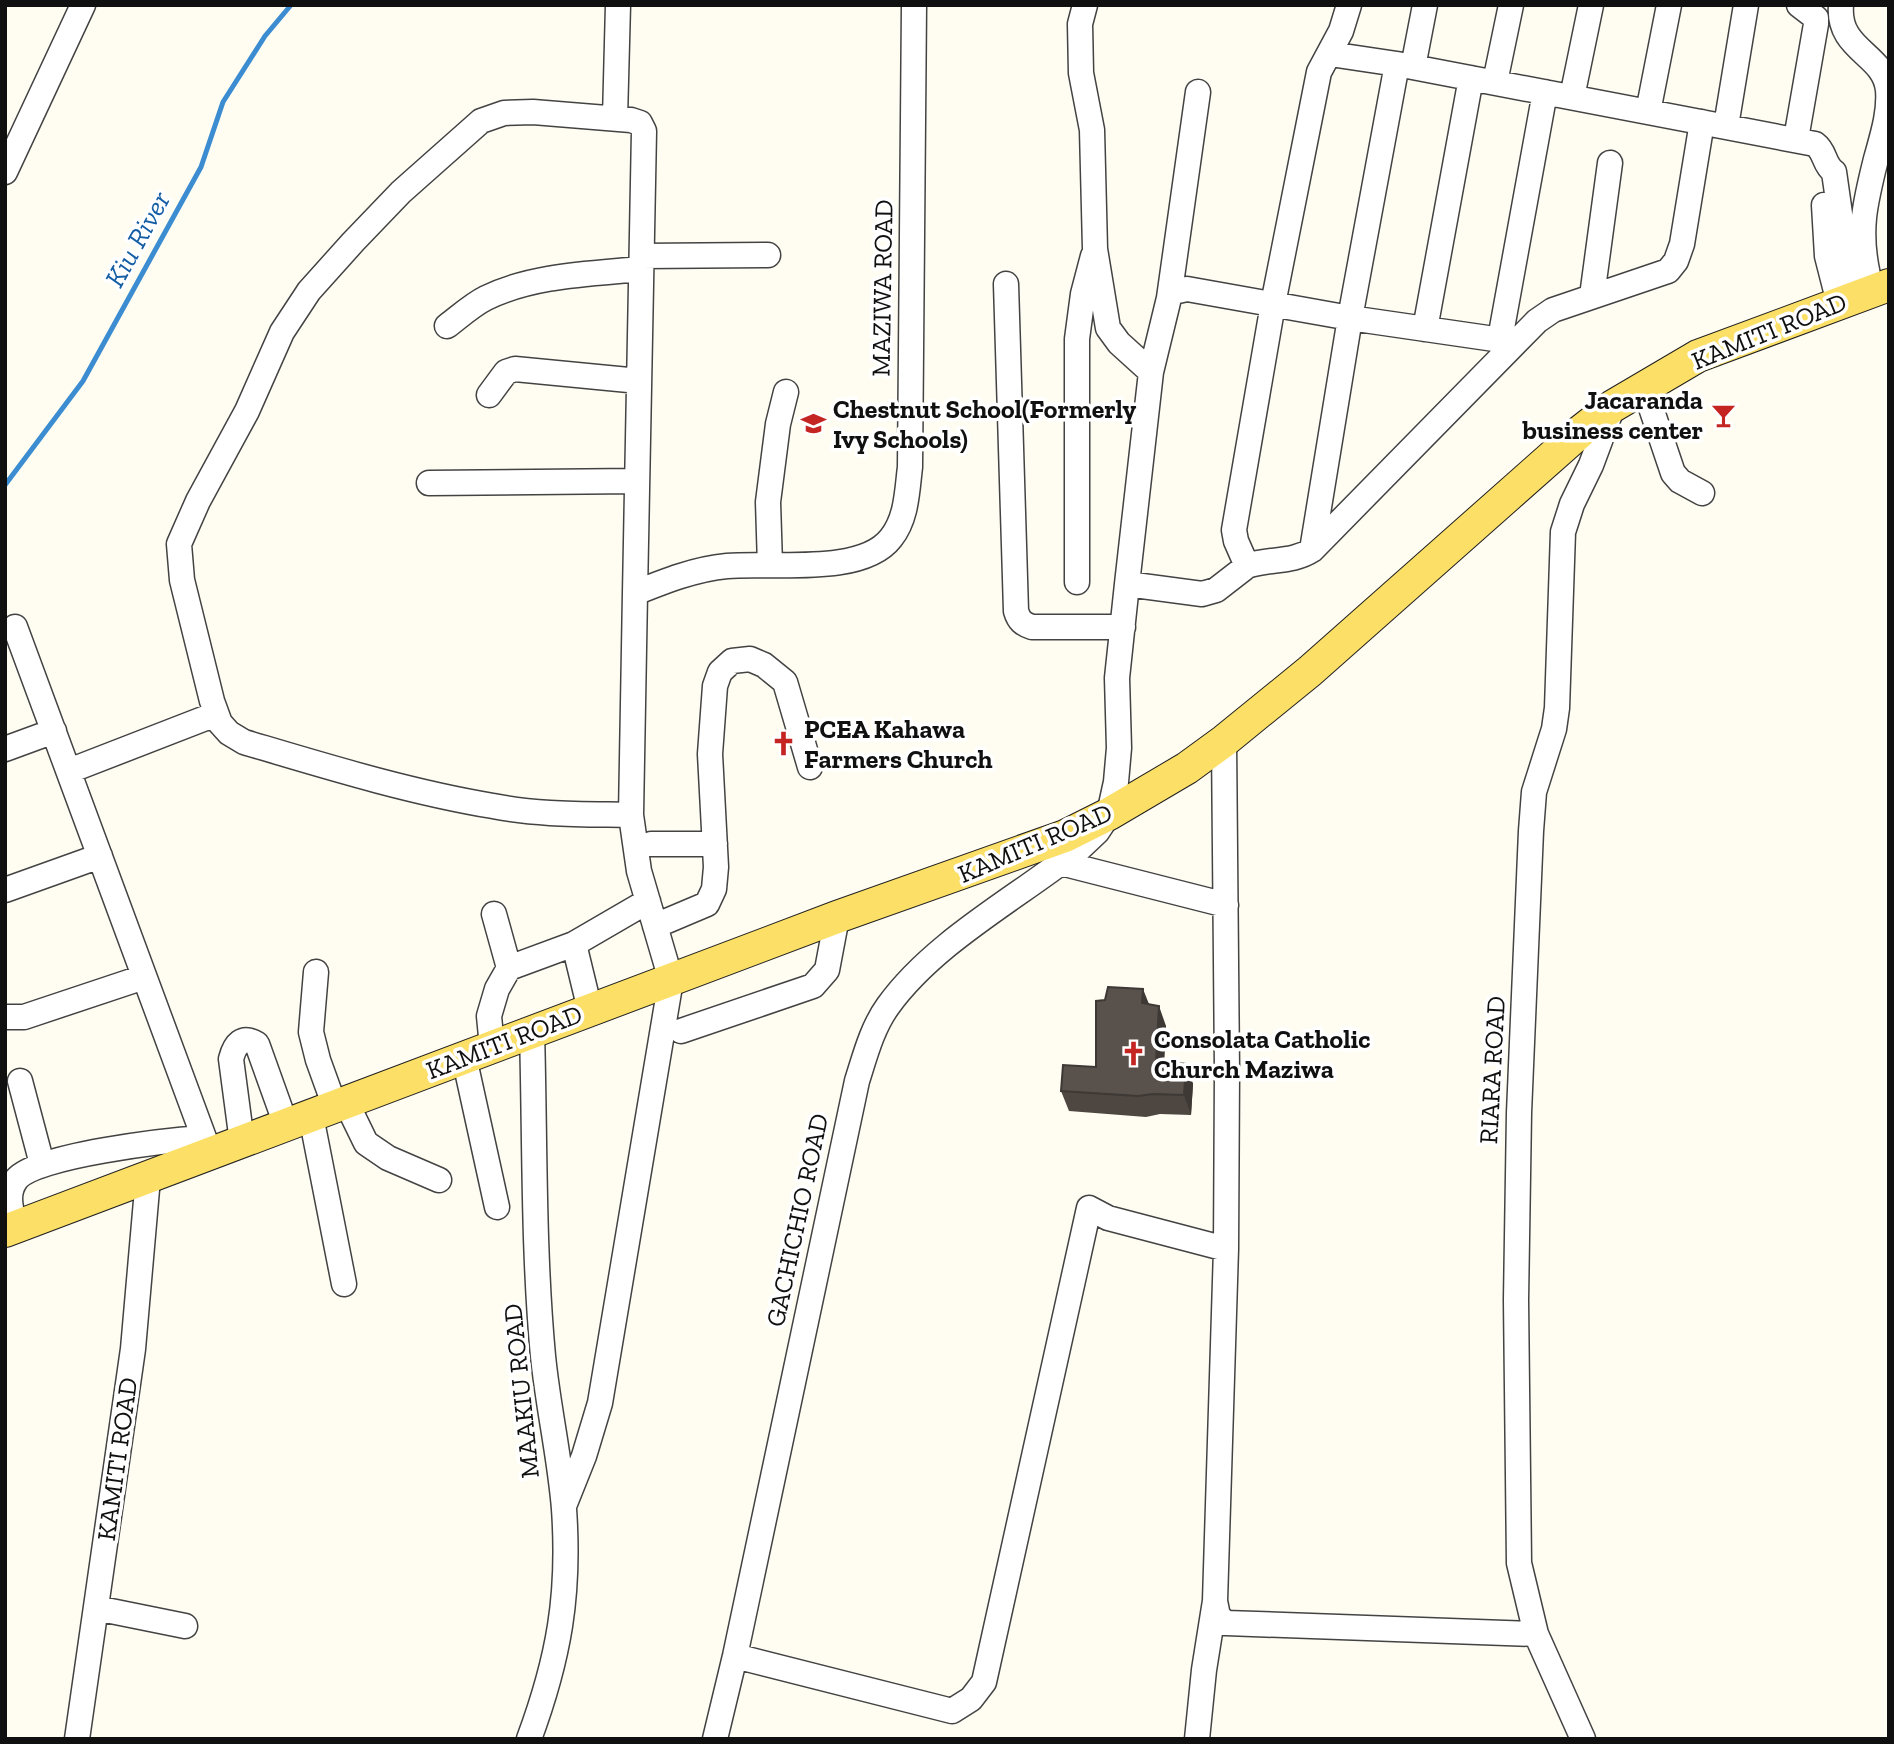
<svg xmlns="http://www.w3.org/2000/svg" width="1894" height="1744" font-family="'Zilla Slab',serif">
  <rect width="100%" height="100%" fill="#fffdf2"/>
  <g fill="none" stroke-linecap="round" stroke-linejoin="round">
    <path stroke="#3b8cd0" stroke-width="5" d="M5 485 83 381 201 167 223 102 265 36 291 5"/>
    <defs>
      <path id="minor" d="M1085 5 1080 24 1081 73 1092 130 1095 249 1108 328 1119 343 1151 372
        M1349 5 1341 31 1319 72 1273 304 1234 530 1236 541 1247 566C1270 558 1292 563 1312 550L1537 321 1553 310 1668 271 1676 261 1682 244 1702 122
        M1841 5C1837 51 1884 53 1888 90 1890 113 1882 137 1876 159 1865 203 1858 230 1868 275
        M1330 54 1397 64 1815 144C1826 152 1823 164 1834 172L1846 256 1858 296
        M1413 67 1425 5
        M1495 82 1511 5
        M1572 97 1591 5
        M1648 112 1669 5
        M615 118 618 5
        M1726 126 1746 5
        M1796 139 1816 24V18L1799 5
        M5 172 83 5
        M1824 205 1827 256 1839 303
        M642 256 768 255
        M1006 284 1016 611C1019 621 1023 624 1032 627H1123
        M1592 296 1610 163
        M1169 298 1198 92
        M447 326C459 317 472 305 486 298 533 275 590 274 641 269
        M1425 329 1471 78
        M1500 339 1545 92
        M1644 387 1673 473 1680 481 1702 493
        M489 395 506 372 515 369 639 381
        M429 483 637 481
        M1312 550 1350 318 1397 64
        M770 565 768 502 778 424 786 392
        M1077 582V339L1083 294 1093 256
        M1127 584 1202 594 1216 590 1247 566
        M15 627 210 1154
        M1224 741 1227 1071 1226 1249 1215 1601 1218 1616 1226 1623 1536 1634
        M5 749 54 731
        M69 771 216 714
        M631 815C585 814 538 815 493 806 409 792 325 766 244 742L229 733 220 723 212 701 182 580 179 544 198 501 247 411 282 332 309 291 353 242 401 192 481 121 504 113 533 112 631 120 640 123 644 131 635 593
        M651 844H715
        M1061 863 1226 905
        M5 890 100 856
        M494 914 509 968
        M655 926 707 904 714 889 716 867 710 754 715 686 720 672 732 661 750 659 764 665 785 682 810 767
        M574 944 590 1010
        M316 972 311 1032 318 1060 335 1107
        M5 1017H24L144 977
        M681 1031 813 986 827 970 837 917
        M492 1047 489 1016 497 989 509 968 574 944 648 901
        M464 1057 497 1207
        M20 1081 42 1164
        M346 1102 366 1143 388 1158 439 1180
        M311 1116 344 1284
        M242 1142 231 1059C235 1044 242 1035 257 1044L286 1125
        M15 1227C12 1211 5 1195 16 1180 33 1155 171 1140 204 1138
        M564 1506 584 1456 600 1403 671 980 639 871 631 815 635 593C665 581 695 569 727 566 771 562 862 576 891 538 907 518 907 491 910 467L914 5
        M96 1608 185 1626
        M735 1656 952 1711 971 1699 984 1682 1089 1208 1108 1218 1226 1249
        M77 1739 133 1349 148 1178
        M529 1739C559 1658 570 1595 564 1509 560 1458 548 1407 543 1356 533 1249 535 1139 532 1032
        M715 1739 735 1656 857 1081C865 1056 872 1028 888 1006 934 942 1017 898 1079 849L1097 832 1109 814 1116 782 1119 748 1117 678 1127 584 1151 372 1169 298 1173 292 1187 289 1350 318 1515 342
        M1197 1739 1204 1670 1215 1601
        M1583 1739 1536 1634 1519 1563 1516 1300 1519 1113 1531 831 1534 792 1554 729 1557 708 1563 532 1572 504 1591 465 1613 406"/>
      <path id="major" d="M5 1231 837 917 1065 836 1109 814 1187 768 1224 741 1310 671 1581 431 1613 406 1698 356 1889 285"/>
    </defs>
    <use href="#minor" stroke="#434343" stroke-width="27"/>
    <use href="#major" stroke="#212121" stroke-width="34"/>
    <use href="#minor" stroke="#fff" stroke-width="24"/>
    <use href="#major" stroke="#fbdf66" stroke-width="32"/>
  </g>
  <path fill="#4d4641" d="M1149 1004 1166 1026 1164 1062 1186 1064 1193 1084 1191 1115 1160 1114 1146 1117 1069 1111 1061 1091 1096 1067Z"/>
  <path fill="#3e3935" d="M1143 989 1151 1009 1142 1003Z
    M1159 1006 1166 1026 1163 1082 1156 1061Z
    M1186 1064 1193 1084 1191 1115 1184 1095Z"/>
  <path fill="#59514c" stroke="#3e3935" stroke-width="2" d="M1108 987 1143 989 1142 1003 1159 1006 1156 1061 1186 1064 1184 1095 1153 1094 1138 1096 1061 1091 1063 1065 1096 1067V1001L1105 1000Z"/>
  <defs>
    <symbol id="bar-bare" viewBox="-9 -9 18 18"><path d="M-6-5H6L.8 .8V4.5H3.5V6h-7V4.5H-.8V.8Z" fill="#c42523" stroke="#fff" stroke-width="2.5" paint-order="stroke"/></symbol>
    <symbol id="school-bare" viewBox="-9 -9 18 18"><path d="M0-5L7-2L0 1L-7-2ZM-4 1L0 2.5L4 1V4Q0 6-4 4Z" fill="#c42523" stroke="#fff" stroke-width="2.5" paint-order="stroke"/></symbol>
    <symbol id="church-bare" viewBox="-9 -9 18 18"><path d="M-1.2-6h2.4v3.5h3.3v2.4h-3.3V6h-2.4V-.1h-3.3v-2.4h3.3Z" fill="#c42523" stroke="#fff" stroke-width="2.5" paint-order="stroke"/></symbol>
  </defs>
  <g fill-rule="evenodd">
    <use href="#bar-bare" x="1706" y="398" width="35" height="35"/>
    <use href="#school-bare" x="796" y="406" width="35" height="35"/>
    <use href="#church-bare" x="766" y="726" width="35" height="35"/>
    <use href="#church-bare" x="1116" y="1036" width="35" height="35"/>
  </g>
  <g text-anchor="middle" stroke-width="7" stroke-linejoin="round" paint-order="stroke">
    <g font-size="26" fill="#101010" stroke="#fff">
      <text transform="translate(882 288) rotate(-89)" y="9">MAZIWA ROAD</text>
      <text transform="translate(1769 331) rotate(-22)" y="9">KAMITI ROAD</text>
      <text transform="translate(1035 843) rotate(-23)" y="9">KAMITI ROAD</text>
      <text transform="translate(504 1042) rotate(-21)" y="9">KAMITI ROAD</text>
      <text transform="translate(1492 1070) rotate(-87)" y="9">RIARA ROAD</text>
      <text transform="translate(797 1220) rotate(-78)" y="9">GACHICHIO ROAD</text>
      <text transform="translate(521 1391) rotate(-96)" y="9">MAAKIU ROAD</text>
      <text transform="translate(117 1459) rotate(-82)" y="9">KAMITI ROAD</text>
    </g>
    <g font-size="26" font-weight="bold" fill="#101010" stroke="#fff" text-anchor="start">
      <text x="1703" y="409" text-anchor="end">Jacaranda<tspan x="1703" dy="30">business center</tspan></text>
      <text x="833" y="418">Chestnut School(Formerly<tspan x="833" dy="30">Ivy Schools)</tspan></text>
      <text x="804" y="738">PCEA Kahawa<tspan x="804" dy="30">Farmers Church</tspan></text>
      <text x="1154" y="1048">Consolata Catholic<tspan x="1154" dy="30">Church Maziwa</tspan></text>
    </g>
    <g font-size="28" font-style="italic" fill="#155ea5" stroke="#fff">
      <text transform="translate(137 239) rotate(-61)" y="10">Kiu River</text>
    </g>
  </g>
  <rect width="1894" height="1744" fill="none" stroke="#101010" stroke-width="14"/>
</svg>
